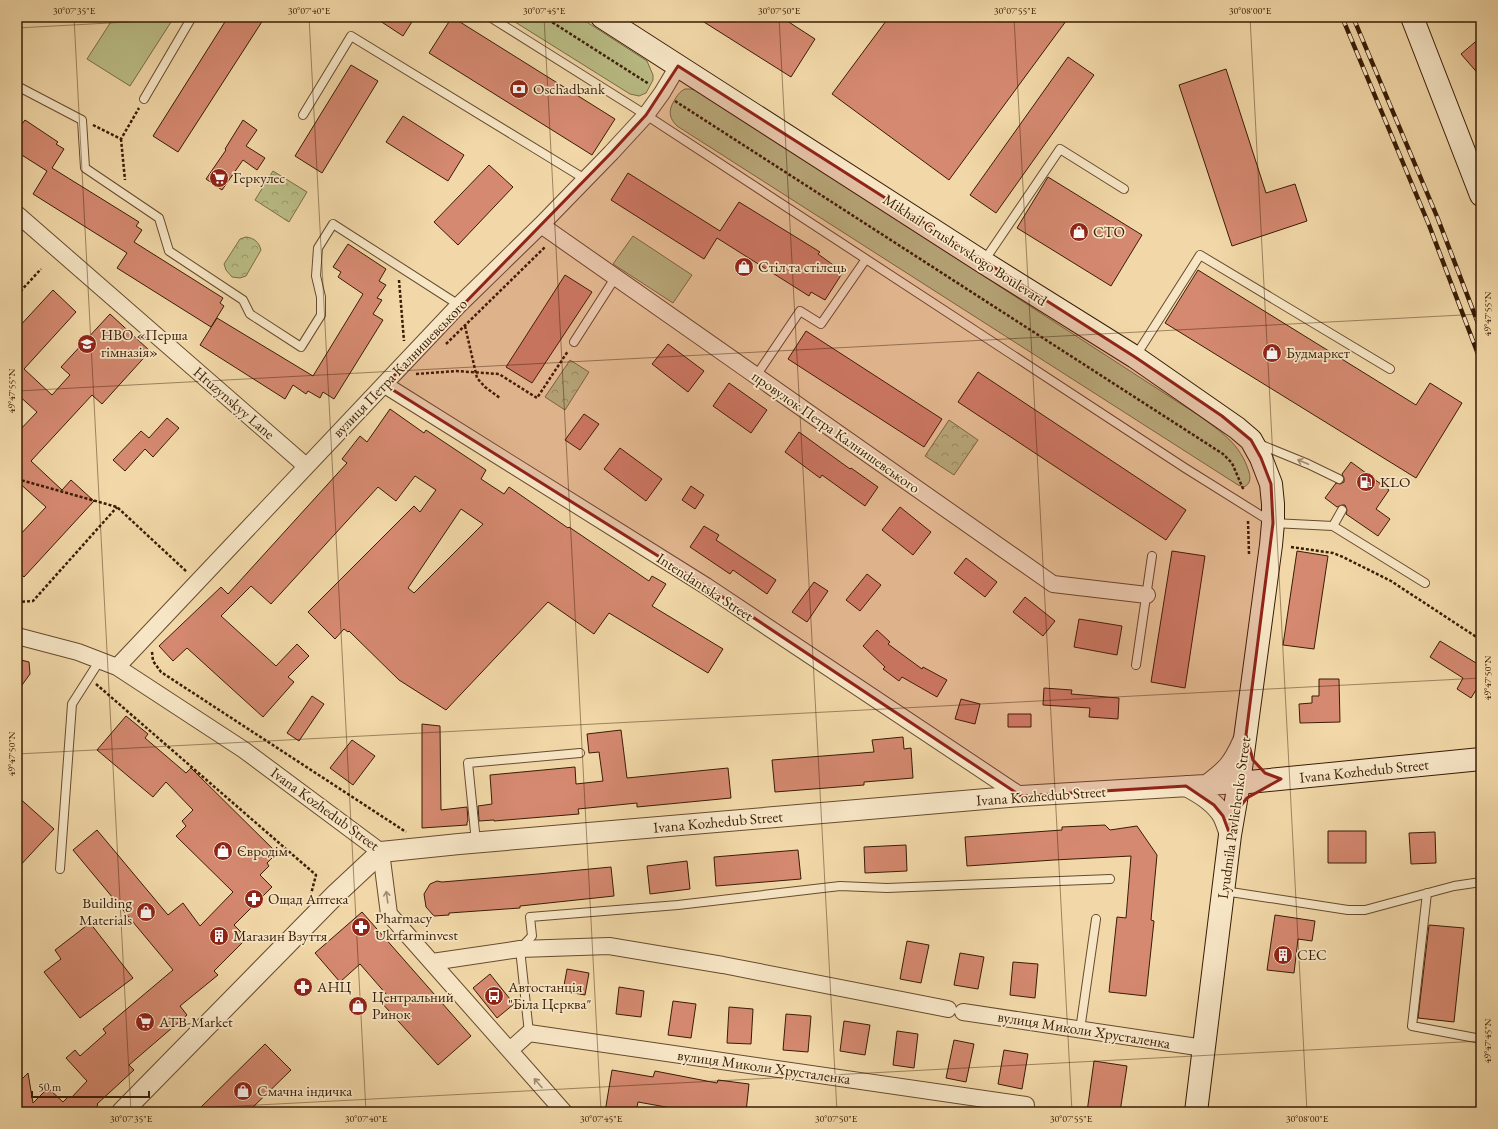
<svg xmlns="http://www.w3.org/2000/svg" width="1498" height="1129" font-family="'EB Garamond',serif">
  <defs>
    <pattern id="park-crowns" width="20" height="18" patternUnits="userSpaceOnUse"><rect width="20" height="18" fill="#bbbe87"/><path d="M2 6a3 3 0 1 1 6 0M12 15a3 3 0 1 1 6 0" fill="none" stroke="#999a6c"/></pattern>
  </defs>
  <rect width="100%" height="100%" fill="#f2d8a8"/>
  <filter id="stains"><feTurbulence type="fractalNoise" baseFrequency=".005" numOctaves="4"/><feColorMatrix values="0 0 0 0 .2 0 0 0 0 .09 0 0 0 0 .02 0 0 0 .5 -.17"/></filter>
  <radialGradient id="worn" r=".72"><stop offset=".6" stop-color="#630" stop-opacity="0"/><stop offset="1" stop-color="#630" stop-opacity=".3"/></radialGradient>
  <path fill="#bbbe87" stroke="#7a6d46" d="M114 17H163L171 22 130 86 87 59Z
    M507 17H579L647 61 653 75V80L646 93 639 96 630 94Z
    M685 89H691L698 91 1198 415C1221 432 1240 443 1249 472 1251 479 1250 484 1244 487L1238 485 677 126C669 118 668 111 674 101 677 96 679 92 685 89Z
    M633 236 692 275 673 303 613 264Z"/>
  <path fill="url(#park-crowns)" stroke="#7a6d46" d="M273 171 307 192 289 222 255 200Z
    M246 237C254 238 259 242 261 250L246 276 240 278 232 277 226 270 224 264 240 239Z
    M570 360 589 372 565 410 545 397Z
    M949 420 978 440 954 475 925 456Z"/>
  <path fill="#d58970" stroke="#391c05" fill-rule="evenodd" d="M228 17H265L178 152 153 136Z
    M374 17H415L403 36Z
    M452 17 615 119 592 155 429 53Z
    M696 17H781L815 39 791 77Z
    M889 17H1069L949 180 832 94Z
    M1481 37V77L1461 54Z
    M1068 57 1094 75 996 213 970 195Z
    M351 65 378 81 322 173 295 156Z
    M1226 69 1266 193 1295 184 1307 221 1232 246 1179 85Z
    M403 116 464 155 448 181 386 142Z
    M25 120 58 142 56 144 64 149 52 168 139 222 136 226 142 230 134 242 223 298 220 303 224 306 211 327 117 268 127 253 33 194 47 171 17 152V121L22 124Z
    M243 120 257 130 246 146 265 158 257 170 243 160 222 190 206 179 226 150 225 149Z
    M489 165 513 187 458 245 434 222Z
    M628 173 720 231 739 202 820 252 818 254 843 272 825 300 811 292 809 296 717 238 704 259 611 200Z
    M1048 177 1142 235 1111 286 1017 228Z
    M348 244 386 269 379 281 386 285 377 298 382 300 373 314 383 320 334 399 323 392 320 398 308 391 306 394 293 385 285 399 200 345 217 318 313 376 363 294 338 277 341 272 333 267Z
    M1198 270 1416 405 1430 383 1462 403 1416 478 1165 323Z
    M565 275 592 292 532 383 506 367Z
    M53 290 76 312 24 369 52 395 70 375 61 367 110 314 150 351 102 404 92 395 31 461 62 490 71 480 94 501 24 577 17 571V538L46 507 17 481V433L37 412 17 394V329Z
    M806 331 942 419 924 447 788 359Z
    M668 344 704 371 688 392 652 364Z
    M978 372 1186 510 1166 540 958 402Z
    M729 383 767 410 751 433 713 406Z
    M390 409 424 433 426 430 486 470 481 479 504 494 509 487 568 528 569 527 649 581 652 576 666 584 652 606 723 649 708 673 609 613 594 634 548 602 446 710 399 680 349 631 348 632 344 629 335 639 308 612 414 506 420 512 436 490 415 476 396 501 378 487 271 604 251 586 221 616 276 666 297 644 309 656 288 677 294 682 263 717 187 648 173 661 159 646 221 587 228 594 347 463 342 459 360 436 367 442ZM461 509 483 524 414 593 408 588Z
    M584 414 599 424 580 450 565 440Z
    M167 418 179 428 153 457 145 449 125 471 113 460 141 431 149 438Z
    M799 432 850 469 851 468 878 487 865 506 822 475 820 478 785 452Z
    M620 448 662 479 646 501 604 469Z
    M1351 462 1389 490 1376 509 1390 519 1378 536 1346 514 1347 510 1345 505H1342L1337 507 1325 498 1336 483 1340 484 1344 482V478L1342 474Z
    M691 486 704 495 695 509 682 500Z
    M900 507 931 532 913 555 882 530Z
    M704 526 719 535 716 540 776 580 767 594 733 570 730 574 690 547Z
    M1172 551 1205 556 1185 688 1151 682Z
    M1297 551 1328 556 1314 649 1283 645Z
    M966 558 997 582 985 597 954 573Z
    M867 574 881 585 860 611 846 600Z
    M814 582 828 591 807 622 792 612Z
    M1025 597 1055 621 1043 636 1013 612Z
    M1079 619 1122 626 1117 655 1074 647Z
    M877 630 890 642 888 644 922 669 923 667 947 680 937 697 902 677 899 681 883 669 885 667 863 646Z
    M1440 641 1481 666V682L1471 698 1457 689 1463 678 1430 657Z
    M17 659 29 662 30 674 17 692Z
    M1319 679H1339L1340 722 1300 723 1299 704 1312 703V696H1319Z
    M1044 688 1072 690 1071 694 1119 698 1118 719 1089 717 1090 708 1043 705Z
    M312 696 324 704 299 741 287 733Z
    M961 699 980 704 975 724 955 719Z
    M1008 714H1031V727H1008Z
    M126 716 148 734 145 738 186 773 191 768 277 853 267 863 269 866 260 875 272 887 234 925 247 938 214 971 218 975 180 1006 187 1015 129 1065 134 1070 97 1104 98 1105 91 1112H17V1084L28 1073 33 1103 48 1088 63 1102 69 1096 71 1098 87 1081 66 1058 75 1050 80 1056 106 1033 103 1029 173 970 73 850 97 830 168 915 183 903 200 926 233 892 176 836 186 826 182 821 193 810 166 782 153 797 97 750Z
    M422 724 440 726 441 810 467 807 468 821 467 822V825L422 828Z
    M621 730 627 778 728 768 731 798 637 807V803L578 809 579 814 494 821V820L479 821 478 806 492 804 490 775 575 767 576 784 603 781 599 752 589 753 587 734Z
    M903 737 904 749 911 748 913 778 864 782V785L775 792 772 760 874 752 872 740Z
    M352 740 375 756 353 785 330 768Z
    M17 796 54 829 17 869Z
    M1105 825 1110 830 1137 826 1157 855 1151 920 1154 921 1146 996 1109 992 1117 917 1126 918 1131 856 1054 860 967 866 965 837 1062 830V827Z
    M1328 831H1366V863H1328Z
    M1435 832 1436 863 1411 864 1409 833Z
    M906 845 907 871 865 873 864 847Z
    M798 850 801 879 716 886 714 857Z
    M687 861 690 889 650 894 647 866Z
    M611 867 614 896 520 906V908L449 913V915L434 916 426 907 424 894 430 884 437 881 442 882 538 874Z
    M362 912 471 1036 438 1065 380 1001 387 995 360 964 340 982 315 953Z
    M1275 915 1315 921 1312 941 1298 939 1294 973 1267 970Z
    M90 923 133 978 80 1018 44 972 61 959 55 950Z
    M1429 925 1464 928 1454 1022 1418 1018Z
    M907 941 929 945 921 983 900 979Z
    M960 953 984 957 978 989 954 985Z
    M1013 962 1038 964 1035 998 1010 995Z
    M567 969 589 973 585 995 563 991Z
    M490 974 514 1004 497 1018 473 988Z
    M619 987 644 991 641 1017 616 1014Z
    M673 1001 696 1004 691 1038 668 1035Z
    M729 1007 753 1009 751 1044 727 1043Z
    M786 1014 811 1016 808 1052 783 1050Z
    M844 1021 870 1025 865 1055 840 1051Z
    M897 1031 918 1034 914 1068 893 1065Z
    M954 1040 974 1044 966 1082 946 1078Z
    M265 1044 291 1070 248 1112H196Z
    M1004 1050 1028 1054 1022 1089 998 1084Z
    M1094 1061 1127 1066 1120 1112H1087Z
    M612 1070 653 1077 655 1071 717 1083 718 1080 749 1084 746 1112H676L677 1109 638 1102 636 1112H605Z"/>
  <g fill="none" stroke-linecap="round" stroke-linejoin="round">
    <defs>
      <path id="service" d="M490 17 646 115 1185 468 1273 523 1333 526 1425 583
        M17 86 82 120 85 168 159 218 169 251 243 300 250 314 301 347 321 315V297L316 276 318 248 333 224 459 305
        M144 99 192 17
        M303 115 351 36 585 179
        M984 261 1060 149 1124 189
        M574 342 615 278
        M1135 357 1200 255 1390 369
        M756 376 800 311 821 324 866 259
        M1259 444 1308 464 1339 479
        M1333 526 1342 510
        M1136 665 1152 556
        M476 842 468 763 580 753
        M60 869 72 704 100 660
        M1224 891 1348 910H1365L1454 886 1481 882
        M1427 893 1412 1026 1481 1039
        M1080 1030 1096 919
        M529 1033 520 949 532 936 530 917 678 905 840 886 887 888 1110 879"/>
      <path id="minor" d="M17 214 306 466
        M541 225 1053 584 1147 595
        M385 385 706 586 1021 796
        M17 636 78 652 117 667 244 750 381 852 389 914 564 1112
        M117 667 459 305 541 225 611 153 646 115 662 93 678 66
        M432 962 520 949 609 946 723 965 948 1009
        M963 1012 1204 1048
        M510 1050 529 1033 1026 1105"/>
      <path id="tertiary" d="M1207 785C1227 770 1233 764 1243 741
        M1186 786C1200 793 1215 802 1223 816 1226 822 1228 829 1230 835
        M122 1112 336 894 381 852 459 844 1021 796 1239 783"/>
      <path id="secondary" d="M602 17 983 262 1135 357 1237 428 1251 440 1261 458 1271 484 1273 504V523L1271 545 1239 783 1230 835 1196 1112
        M1412 17 1481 195
        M1239 783 1481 759"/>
    </defs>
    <use href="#service" stroke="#674b2e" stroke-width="10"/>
    <use href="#minor" stroke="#674b2e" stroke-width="18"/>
    <use href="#tertiary" stroke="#674b2e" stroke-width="22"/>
    <use href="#secondary" stroke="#391c05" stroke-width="24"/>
    <path stroke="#391c05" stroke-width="2.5" stroke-dasharray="3 2" stroke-linecap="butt" d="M544 17 649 84
      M675 101 1223 454 1232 463 1244 491
      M93 125 121 139 139 108
      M121 139 125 180
      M399 280 404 341
      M17 295 41 269
      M465 326 477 378 485 387 500 398
      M446 344 545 247
      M416 374 456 371 499 374 537 398 568 351
      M17 479 117 507 187 572
      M1248 521 1249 554
      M1291 547 1333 553 1343 557 1391 581 1481 640
      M17 602 33 601 117 507
      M152 652 153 661 161 672 406 832
      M96 684 316 875 311 894"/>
    <use href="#service" stroke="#f7e6c6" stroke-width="8"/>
    <use href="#minor" stroke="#f7e6c6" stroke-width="16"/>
    <use href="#tertiary" stroke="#f7e6c6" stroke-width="20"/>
    <use href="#secondary" stroke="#f7e6c6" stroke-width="22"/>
    <defs>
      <path id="rail" d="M1342 17 1429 225 1481 362
        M1353 17 1438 219 1481 331"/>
    </defs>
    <use href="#rail" stroke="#391c05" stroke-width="4.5"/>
    <use href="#rail" stroke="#f7e6c6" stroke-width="3" stroke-dasharray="9" stroke-linecap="butt"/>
  </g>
  <defs><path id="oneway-shaft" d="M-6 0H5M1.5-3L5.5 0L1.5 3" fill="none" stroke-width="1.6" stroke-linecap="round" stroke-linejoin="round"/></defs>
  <g stroke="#a28b6f">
    <use href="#oneway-shaft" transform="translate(1303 462) rotate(-157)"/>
    <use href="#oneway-shaft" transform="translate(387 897) rotate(-98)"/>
    <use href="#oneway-shaft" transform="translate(538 1083) rotate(-131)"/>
  </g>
  <path fill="#8f2418" fill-opacity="0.2" stroke="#8f2418" stroke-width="3" stroke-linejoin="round" d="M678 66 1135 357 1222 416 1251 440 1261 458 1271 484 1273 523 1246 735 1253 760 1265 773 1281 779 1247 798 1234 814 1230 835 1223 816 1214 805 1186 786 1021 796 706 586 385 385 611 153 646 115Z"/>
  <path fill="none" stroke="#391c05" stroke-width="1" stroke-opacity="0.45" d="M74 17 131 1112M309 17 366 1112M544 17 601 1112M779 17 837 1112M1014 17 1072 1112M1250 17 1307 1112M17 28 219 17M17 391 1481 314M17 754 1481 678M124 1112 1481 1041"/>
  <defs>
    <symbol id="bank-disc" viewBox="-11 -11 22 22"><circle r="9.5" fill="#8f2418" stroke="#f7e6c6"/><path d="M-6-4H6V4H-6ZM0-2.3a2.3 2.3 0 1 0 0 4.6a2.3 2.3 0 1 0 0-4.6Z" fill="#fff"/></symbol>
    <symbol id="supermarket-disc" viewBox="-11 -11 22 22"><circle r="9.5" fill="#8f2418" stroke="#f7e6c6"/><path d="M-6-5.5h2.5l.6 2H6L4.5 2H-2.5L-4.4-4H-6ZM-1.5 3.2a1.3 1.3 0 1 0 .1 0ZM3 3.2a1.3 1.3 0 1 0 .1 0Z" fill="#fff"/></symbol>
    <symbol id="shop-disc" viewBox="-11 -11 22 22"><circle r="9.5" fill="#8f2418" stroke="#f7e6c6"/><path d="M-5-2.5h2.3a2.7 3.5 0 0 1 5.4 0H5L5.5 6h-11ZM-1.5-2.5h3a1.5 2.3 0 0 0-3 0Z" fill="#fff"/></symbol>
    <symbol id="school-disc" viewBox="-11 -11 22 22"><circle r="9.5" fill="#8f2418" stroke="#f7e6c6"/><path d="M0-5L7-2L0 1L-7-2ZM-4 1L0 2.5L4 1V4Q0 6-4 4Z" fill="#fff"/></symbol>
    <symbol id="fuel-disc" viewBox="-11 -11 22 22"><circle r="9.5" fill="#8f2418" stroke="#f7e6c6"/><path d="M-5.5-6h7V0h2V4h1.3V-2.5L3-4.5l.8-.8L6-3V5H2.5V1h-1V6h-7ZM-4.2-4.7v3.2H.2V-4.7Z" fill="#fff"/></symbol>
    <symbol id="pharmacy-disc" viewBox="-11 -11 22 22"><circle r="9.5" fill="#8f2418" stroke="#f7e6c6"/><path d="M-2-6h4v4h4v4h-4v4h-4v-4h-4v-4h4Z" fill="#fff"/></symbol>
    <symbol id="building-disc" viewBox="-11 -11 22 22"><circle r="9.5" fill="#8f2418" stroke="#f7e6c6"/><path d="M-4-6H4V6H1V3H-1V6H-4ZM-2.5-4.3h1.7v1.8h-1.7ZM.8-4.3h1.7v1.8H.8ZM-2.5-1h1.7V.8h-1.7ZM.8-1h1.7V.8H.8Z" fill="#fff"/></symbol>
    <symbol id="bus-disc" viewBox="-11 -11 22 22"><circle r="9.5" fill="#8f2418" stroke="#f7e6c6"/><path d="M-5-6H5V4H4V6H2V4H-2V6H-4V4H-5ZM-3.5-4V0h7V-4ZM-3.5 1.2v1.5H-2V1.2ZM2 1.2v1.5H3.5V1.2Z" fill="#fff"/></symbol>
  </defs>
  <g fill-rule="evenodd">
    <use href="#bank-disc" x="508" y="78" width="22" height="22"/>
    <use href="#supermarket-disc" x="208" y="167" width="22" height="22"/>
    <use href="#shop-disc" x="1068" y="221" width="22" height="22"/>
    <use href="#shop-disc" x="733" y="256" width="22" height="22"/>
    <use href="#school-disc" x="76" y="333" width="22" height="22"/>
    <use href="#shop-disc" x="1261" y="342" width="22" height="22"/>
    <use href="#fuel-disc" x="1355" y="471" width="22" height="22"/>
    <use href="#shop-disc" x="212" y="840" width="22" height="22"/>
    <use href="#pharmacy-disc" x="243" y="888" width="22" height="22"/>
    <use href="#shop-disc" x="135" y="901" width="22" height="22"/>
    <use href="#pharmacy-disc" x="350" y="916" width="22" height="22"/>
    <use href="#building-disc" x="208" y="925" width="22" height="22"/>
    <use href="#building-disc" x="1272" y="944" width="22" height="22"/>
    <use href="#pharmacy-disc" x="292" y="976" width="22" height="22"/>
    <use href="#bus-disc" x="483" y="985" width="22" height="22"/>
    <use href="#shop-disc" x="347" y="995" width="22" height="22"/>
    <use href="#supermarket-disc" x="134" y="1011" width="22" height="22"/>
    <use href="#shop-disc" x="232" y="1080" width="22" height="22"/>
  </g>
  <g text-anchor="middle" stroke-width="3.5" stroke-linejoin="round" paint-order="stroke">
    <g font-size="15" fill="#391c05" stroke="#f7e6c6" text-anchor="start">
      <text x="533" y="94">Oschadbank</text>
      <text x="233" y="183">Геркулес</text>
      <text x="1093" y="237">СТО</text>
      <text x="758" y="272">Стіл та стілець</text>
      <text x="101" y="340">НВО «Перша<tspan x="101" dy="17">гімназія»</tspan></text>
      <text x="1286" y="358">Будмаркет</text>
      <text x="1380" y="487">KLO</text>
      <text x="237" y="856">Євродім</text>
      <text x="268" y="904">Ощад Аптека</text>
      <text x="132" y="908" text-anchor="end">Building<tspan x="132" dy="17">Materials</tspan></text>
      <text x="375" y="923">Pharmacy<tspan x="375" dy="17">Ukrfarminvest</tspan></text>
      <text x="233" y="941">Магазин Взуття</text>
      <text x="1297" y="960">СЕС</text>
      <text x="317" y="992">АНЦ</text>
      <text x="508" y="992">Автостанція<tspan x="508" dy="17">"Біла Церква"</tspan></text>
      <text x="372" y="1002">Центральний<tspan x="372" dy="17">Ринок</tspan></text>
      <text x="159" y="1027">ATB-Market</text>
      <text x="257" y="1096">Смачна індичка</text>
    </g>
    <g font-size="15" fill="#391c05" stroke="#f7e6c6">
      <text transform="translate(965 250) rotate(33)" y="5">Mikhail Grushevskogo Boulevard</text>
      <text transform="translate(400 368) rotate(-46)" y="5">вулиця Петра Калнишевського</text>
      <text transform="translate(234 403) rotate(41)" y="5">Hruzynskyy Lane</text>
      <text transform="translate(836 432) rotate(35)" y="5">провулок Петра Калнишевського</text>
      <text transform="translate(705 587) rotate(33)" y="5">Intendantska Street</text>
      <text transform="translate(1364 771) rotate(-6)" y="5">Ivana Kozhedub Street</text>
      <text transform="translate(1041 796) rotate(-4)" y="5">Ivana Kozhedub Street</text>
      <text transform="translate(325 809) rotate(36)" y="5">Ivana Kozhedub Street</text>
      <text transform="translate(1234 818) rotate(-82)" y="5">Lyudmila Pavlichenko Street</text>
      <text transform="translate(718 822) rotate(-5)" y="5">Ivana Kozhedub Street</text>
      <text transform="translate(1084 1030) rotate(9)" y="5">вулиця Миколи Хрусталенка</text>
      <text transform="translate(764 1067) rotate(8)" y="5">вулиця Миколи Хрусталенка</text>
    </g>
  </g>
  <rect width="1498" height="1129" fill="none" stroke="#f2d8a8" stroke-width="44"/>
  <path d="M32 1091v6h117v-6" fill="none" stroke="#391c05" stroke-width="2"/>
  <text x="38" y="1091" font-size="12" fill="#391c05" stroke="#f7e6c6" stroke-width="3" paint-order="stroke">50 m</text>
  <rect x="22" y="22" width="1454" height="1085" fill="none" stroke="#391c05" stroke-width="1.5"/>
  <g font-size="10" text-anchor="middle" fill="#391c05">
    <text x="74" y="14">30°07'35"E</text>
    <text x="309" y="14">30°07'40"E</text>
    <text x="544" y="14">30°07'45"E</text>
    <text x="779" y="14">30°07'50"E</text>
    <text x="1015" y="14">30°07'55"E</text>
    <text x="1250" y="14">30°08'00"E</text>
    <text transform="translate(1487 314) rotate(-90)" y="4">49°47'55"N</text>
    <text transform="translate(11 391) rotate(-90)" y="4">49°47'55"N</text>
    <text transform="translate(1487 678) rotate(-90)" y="4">49°47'50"N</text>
    <text transform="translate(11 754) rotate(-90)" y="4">49°47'50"N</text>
    <text transform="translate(1487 1041) rotate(-90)" y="4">49°47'45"N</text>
    <text x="131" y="1122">30°07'35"E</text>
    <text x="366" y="1122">30°07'40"E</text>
    <text x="601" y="1122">30°07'45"E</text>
    <text x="836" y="1122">30°07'50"E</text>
    <text x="1071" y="1122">30°07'55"E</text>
    <text x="1307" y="1122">30°08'00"E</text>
  </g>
  <rect width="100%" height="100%" filter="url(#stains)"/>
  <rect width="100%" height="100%" fill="url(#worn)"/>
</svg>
